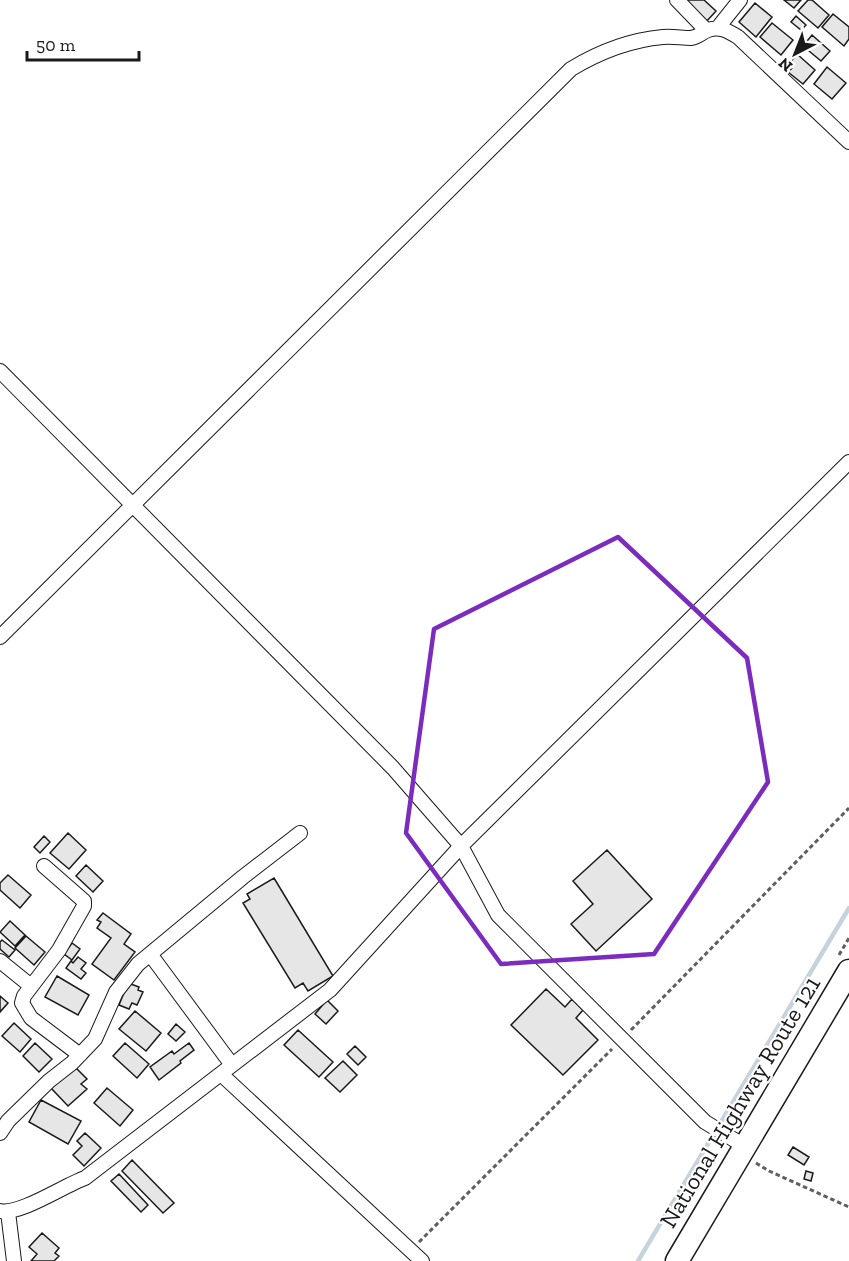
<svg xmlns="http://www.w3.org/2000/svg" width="849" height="1261" font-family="'Zilla Slab',serif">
  <rect width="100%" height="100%" fill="#fff"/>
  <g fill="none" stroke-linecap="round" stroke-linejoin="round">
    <path stroke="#c6d2dc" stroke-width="4.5" d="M638 1261 849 908"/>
  </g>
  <path fill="#e6e6e6" stroke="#1a1a1a" stroke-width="1.5" d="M687 0H704L716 11 706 22 685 2Z
    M784 0H801L794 8Z
    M808 0H812L829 15 818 28 798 11Z
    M755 3 772 17 756 37 739 22Z
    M833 14 849 27V39L844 46 822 27Z
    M796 16 806 25 801 30 791 22Z
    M772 23 793 40 781 55 760 37Z
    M812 35 830 51 821 61 803 46Z
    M797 54 815 70 803 84 788 72 792 68 788 65Z
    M827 67 846 83 832 99 814 84Z
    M68 833 86 850 69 869 50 853Z
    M44 836 50 842 40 853 34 847Z
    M607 850 652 899 596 951 571 924 593 904 573 881Z
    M86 865 103 881 93 892 76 876Z
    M8 875 31 895 20 908 0 890V883Z
    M274 878 333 976 308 991 303 983 295 988 243 903 250 899 247 894Z
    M103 913 131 934 124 944 135 952 114 980 92 964 111 938 97 928 101 922 97 920Z
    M10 921 25 935 15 946 0 932Z
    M26 936 45 952 34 965 15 948Z
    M2 940 15 950 9 957 0 949V942Z
    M72 943 80 949 72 960 64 954Z
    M78 957 86 963 81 969 86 973 81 979 66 968 71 961 73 963Z
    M57 976 89 995 78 1015 45 997Z
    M128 983 139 987 138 990 143 992 137 1005 132 1003 129 1009 119 1005Z
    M546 989 565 1007 572 999 583 1010 576 1018 598 1040 563 1075 511 1025Z
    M0 996 8 1003 0 1012Z
    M327 1000 338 1011 326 1024 315 1014Z
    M135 1011 161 1033 146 1051 119 1029Z
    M14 1023 31 1039 20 1052 2 1036Z
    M176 1024 185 1032 176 1041 168 1034Z
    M298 1030 333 1062 319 1077 284 1045Z
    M35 1043 52 1059 39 1072 23 1056Z
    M125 1043 149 1064 137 1078 113 1056Z
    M189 1043 194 1050 180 1061 181 1063 159 1080 150 1067 172 1051 174 1054Z
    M355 1046 366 1057 358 1065 347 1054Z
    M343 1061 357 1075 340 1092 325 1078Z
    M75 1067 87 1079 81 1084 87 1089 68 1106 51 1088Z
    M107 1088 133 1110 120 1126 94 1103Z
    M41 1100 81 1121 68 1144 29 1122Z
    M85 1133 101 1148 84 1166 73 1155 82 1146 77 1141Z
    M793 1147 809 1157 804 1165 788 1155Z
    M132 1160 174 1203 163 1213 122 1171Z
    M806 1171 813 1173 811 1181 804 1179Z
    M119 1174 148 1205 141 1212 111 1181Z
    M42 1233 59 1248 55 1253 59 1256 54 1261H31L37 1254 29 1247Z"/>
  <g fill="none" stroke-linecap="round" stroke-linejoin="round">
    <defs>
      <path id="minor" d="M677 0 706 30
        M722 28 720 25 740 0
        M0 371 393 768 461 846 498 915 705 1122 746 1147
        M0 637 571 69C599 52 630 40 663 37 672 36 682 38 691 38 699 37 702 32 708 30 720 26 728 31 738 37L849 142
        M44 866 84 901V906L59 950 24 996 22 1003 31 1018 80 1055
        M150 954 232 1065
        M0 961 31 986
        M221 1074 422 1261
        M0 1133 8 1121 49 1081 72 1063 95 1039 116 992 138 964 243 877 300 833
        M0 1211C20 1215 63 1186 85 1178L330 990 461 846 849 462
        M8 1212 14 1261"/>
      <path id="trunk" d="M677 1261 849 971"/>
    </defs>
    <use href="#minor" stroke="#1a1a1a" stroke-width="16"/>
    <use href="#trunk" stroke="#1a1a1a" stroke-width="25"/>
    <path stroke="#5f5f5f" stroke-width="3" stroke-dasharray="4.5 3" stroke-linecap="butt" d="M839 955 849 938
      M631 1030 849 808
      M756 1163 769 1171 849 1207
      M419 1242 612 1049"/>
    <use href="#minor" stroke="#fff" stroke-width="14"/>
    <use href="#trunk" stroke="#fff" stroke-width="22"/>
  </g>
  <path fill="none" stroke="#7b2cbf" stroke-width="4.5" stroke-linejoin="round" d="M618 537 747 658 768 782 654 954 501 964 406 833 434 629Z"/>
  <g text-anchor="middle" stroke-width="4.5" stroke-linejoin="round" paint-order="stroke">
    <g font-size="24" fill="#1a1a1a" stroke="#fff">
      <text transform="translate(740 1102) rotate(-59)" y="8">National Highway Route 121</text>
    </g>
  </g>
  <g transform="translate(795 54) rotate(222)" stroke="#ffffff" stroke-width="4.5" paint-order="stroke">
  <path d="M0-4.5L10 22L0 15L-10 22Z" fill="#1a1a1a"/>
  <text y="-9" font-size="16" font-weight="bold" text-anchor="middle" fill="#1a1a1a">N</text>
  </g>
  <path d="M27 51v9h112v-9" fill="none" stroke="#1a1a1a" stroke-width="3"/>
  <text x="36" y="51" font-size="18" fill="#1a1a1a" stroke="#ffffff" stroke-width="4.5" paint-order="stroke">50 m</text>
</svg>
